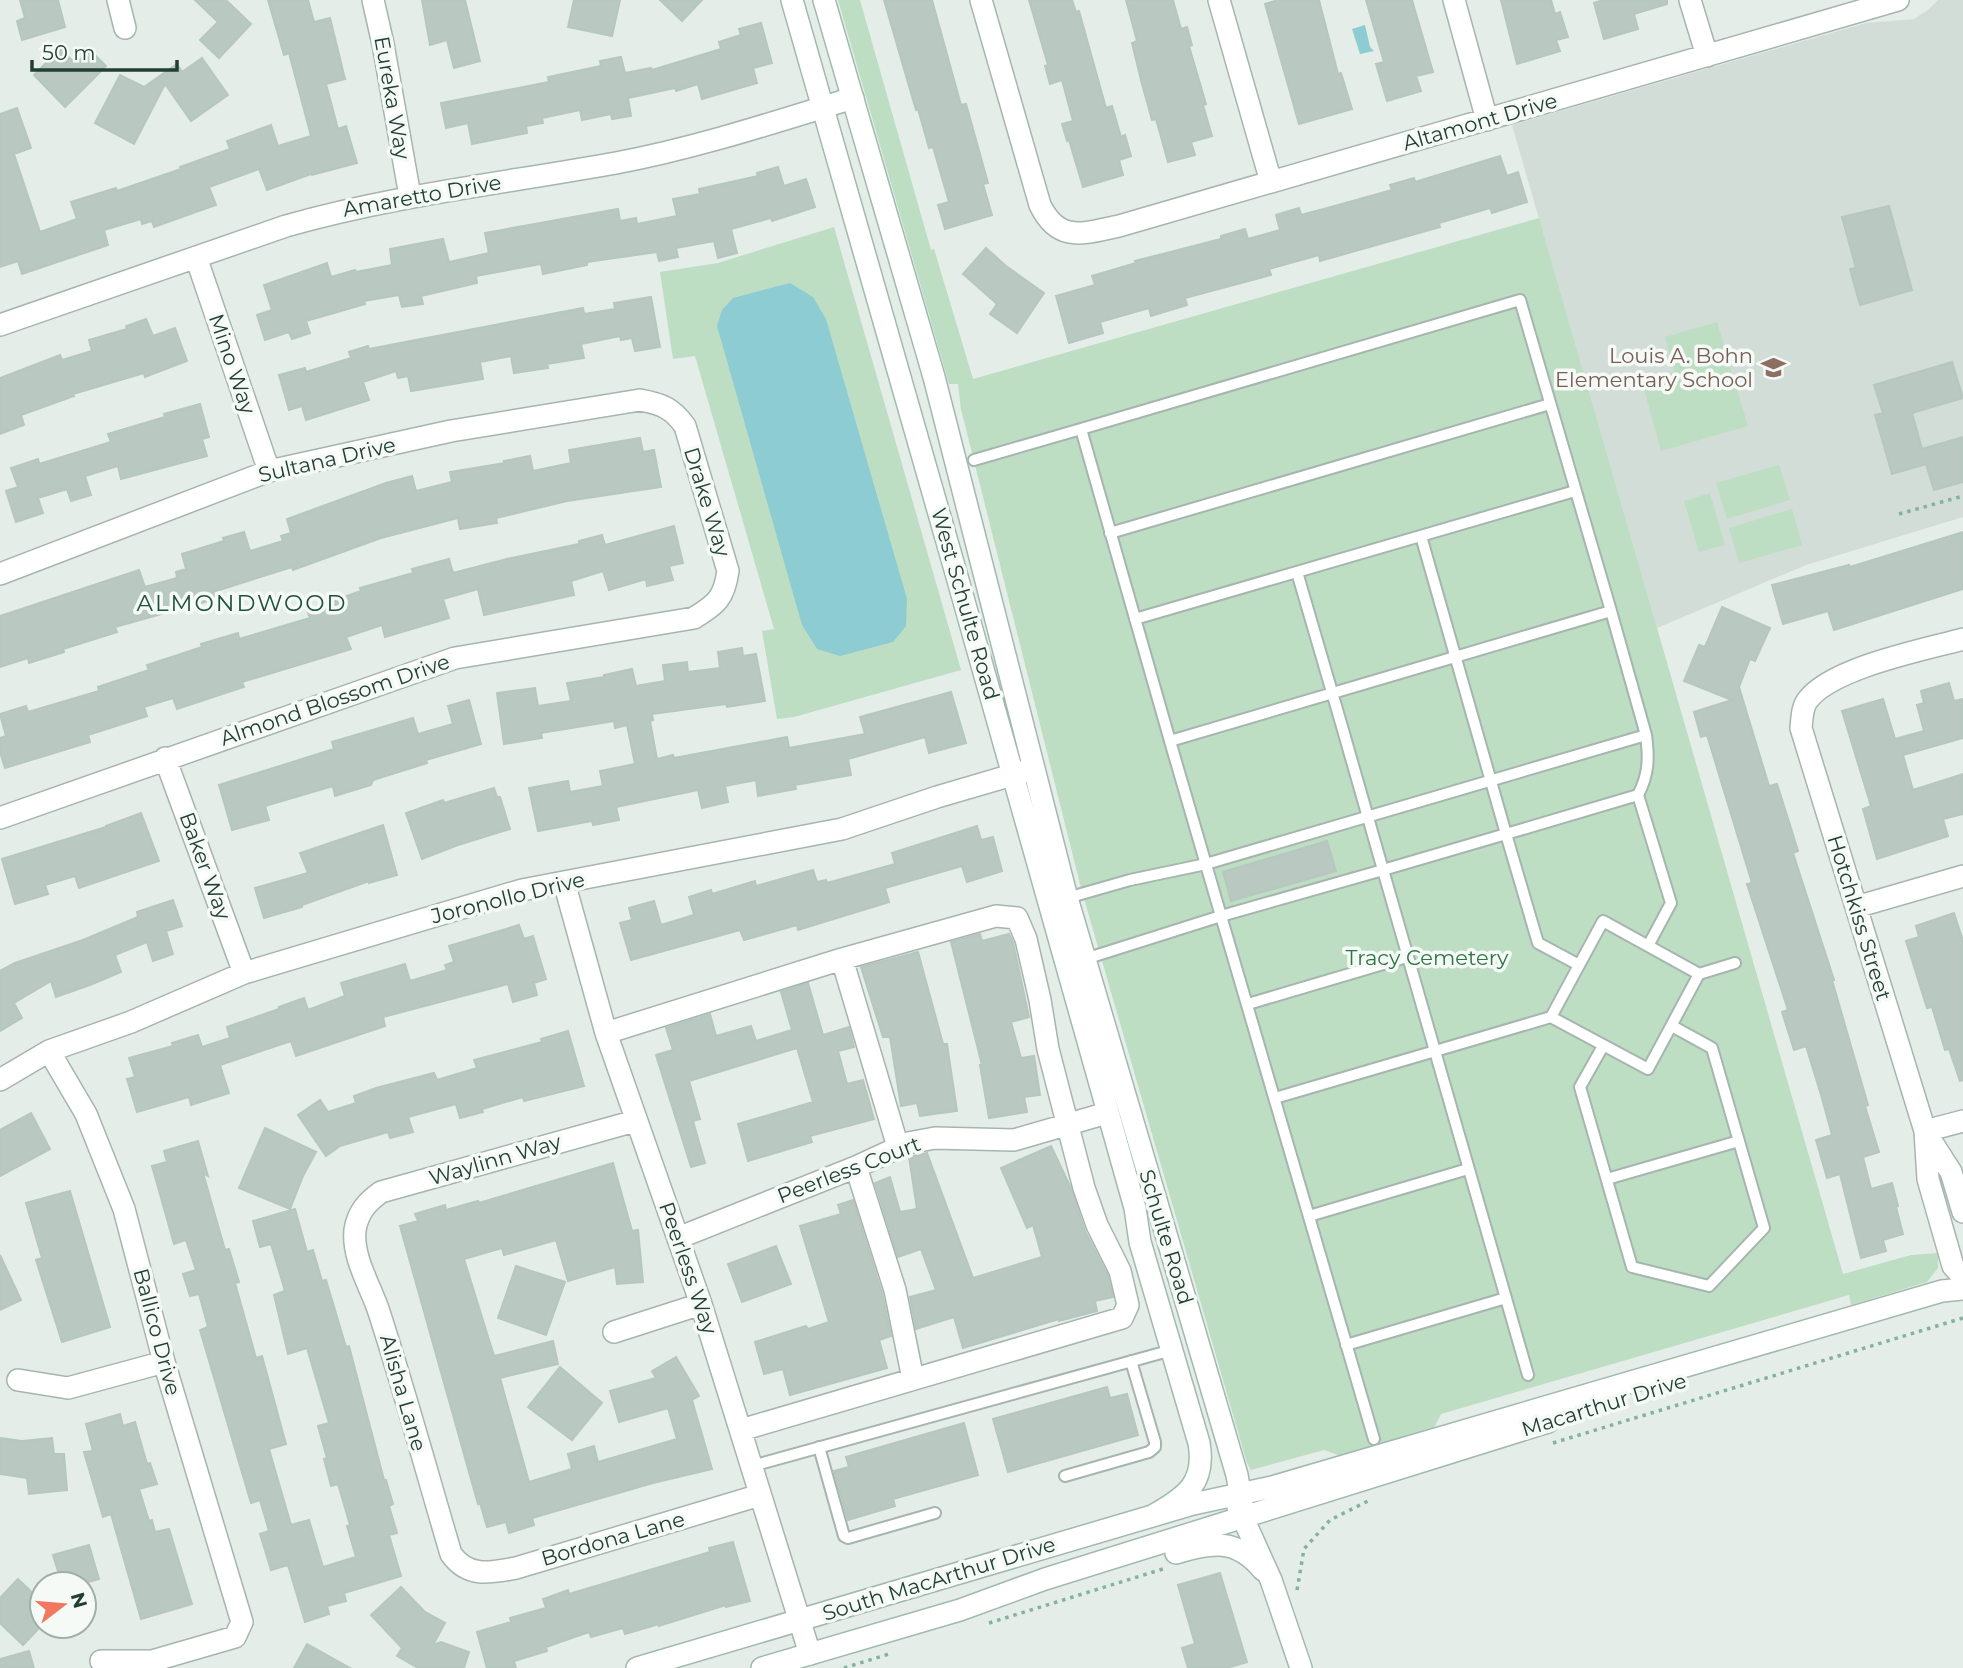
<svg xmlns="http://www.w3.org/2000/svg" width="1963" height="1668" font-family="Montserrat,sans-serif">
  <rect width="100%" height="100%" fill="#e4ede8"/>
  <path fill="#d2ddd7" d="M1938 0H1963V517L1806 565 1657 628 1512 125 1866 23 1914 19 1929 9Z"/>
  <path fill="#bddec3" d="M838 0H860L931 250 934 249 973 379 1539 218 1843 1274 1911 1255 1938 1253V1268L1927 1282 1851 1305 1849 1295 1441 1414 1432 1432 1344 1457 1324 1450 1251 1470 1247 1463 1081 888 961 409 958 384H949Z
    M834 227 961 670 794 717 777 719 762 631 774 629 695 356 673 359 660 272 718 263Z
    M1717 322 1748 426 1661 451 1642 382 1675 372 1665 337Z
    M1779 465 1790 500 1727 519 1716 483Z
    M1710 493 1725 545 1699 552 1684 501Z
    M1792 509 1802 545 1739 563 1729 528Z"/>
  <path fill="#8dccd2" d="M1365 25 1370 47 1374 51 1360 54 1352 29Z
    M790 283 813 297 826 319 907 599 906 626 893 642 840 656 817 649 802 625 717 326 722 310 733 298Z"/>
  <path fill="#b9c8c1" stroke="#b6c7bf" stroke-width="2" d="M20 0H58L65 27 22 40 17 21 25 18Z
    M195 0H226L251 24 219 58 200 40 218 22Z
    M268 0H308L314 22 330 18 345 79 326 84 338 129 346 126 357 163 312 175 311 174 267 190 259 169 209 187 216 205 154 227 152 221 142 224 141 219 104 230 108 245 22 274 18 261 0 267V114L17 108 31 148 14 154 40 232 77 219 71 202 116 188 117 191 181 169 180 167 230 149 227 141 271 125 278 146 311 136 289 53 284 55Z
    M422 0H465L480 61 454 68 447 40 430 45Z
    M574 0H620L612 36 568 27Z
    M660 0H702L682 21Z
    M884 0H932L961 105 966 104 973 129 988 183 983 184 992 215 945 229 938 205 949 202 933 147 929 148 918 109 916 110Z
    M1029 0H1072L1076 12 1079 11 1106 108 1112 106 1121 137 1125 135 1131 156 1119 160 1123 175 1083 187 1069 140 1067 141 1062 124 1073 121 1062 80 1050 84 1045 66 1048 65Z
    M1126 0H1173L1181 29 1187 27 1192 45 1189 46 1206 104 1203 105 1212 136 1191 142 1195 155 1168 162 1156 119 1152 120 1142 84 1132 43 1137 41Z
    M1278 0H1319L1338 74 1341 73 1352 109 1299 124 1265 4Z
    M1366 0H1412L1433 72 1416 76 1421 91 1387 101 1376 64 1384 62Z
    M1501 0H1551L1555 14 1560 12 1568 37 1556 40 1560 51 1517 64Z
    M1603 0H1667V4L1634 14 1638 29 1604 39 1594 3Z
    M761 23 772 63 753 68 757 83 702 99 698 84 676 91 675 88 628 98 631 116 612 119 611 114 582 120 580 110 542 118 543 123 526 126 527 133 472 144 468 123 446 128 441 103 549 82 548 77 601 66 600 61 621 57 625 73 651 68 652 70 721 49 719 42 741 35 739 29Z
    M60 49 76 64 90 50 106 66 65 107 34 75Z
    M202 58 228 95 191 121 165 84 134 144 95 123 120 75 144 87 177 64 182 72Z
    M1500 156 1507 176 1518 172 1527 202 1492 213 1490 208 1439 223 1440 227 1320 261 1319 255 1269 269 1271 275 1185 298 1187 305 1151 316 1149 308 1100 322 1103 333 1069 343 1056 296 1095 285 1092 276 1136 263 1135 261 1221 239V236L1245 229 1248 239 1280 230 1276 215 1299 208 1301 215 1331 207 1392 190 1390 185 1414 178 1415 182Z
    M778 167 784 186 806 179 815 207 772 221 771 218 731 229 737 253 718 258 714 241 676 248 678 257 659 261 657 252 587 262V265L543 274 541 264 476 276 477 283 421 296 423 304 402 307 399 295 364 301 365 304 306 321 310 333 292 339 289 332 265 340 257 315 272 310 264 285 327 263 331 277 355 270 356 272 392 265 390 249 443 239 449 262 489 253 485 233 618 209 620 221 636 218 637 224 677 216 673 199 700 194 699 189 758 176 757 173Z
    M1889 206 1912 290 1860 305 1850 269 1856 268 1842 217Z
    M986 248 1006 266 1044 293 1017 333 990 314 997 304 963 274Z
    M651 297 660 347 635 351 632 338 621 340 620 336 581 344 584 358 547 364 548 368 514 373 511 356 480 362 483 379 411 391 408 376 398 378 396 371 363 382 369 400 306 420 302 406 289 410 279 375 305 368 306 372 351 358 349 352 368 346 369 349 583 308 584 314 615 309 614 303Z
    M146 319 153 336 175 328 187 361 145 377 144 373 73 394 74 396 21 415 24 425 0 434V378L60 355 62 360 92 351 89 340 127 329 126 326Z
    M1952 362 1963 398 1912 413 1922 449 1963 437V482L1934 490 1926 464 1892 474 1875 415 1883 413 1874 385Z
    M200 404 209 437 202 439 207 456 121 479 118 466 85 476 91 495 71 501 67 489 38 498 43 513 16 522 6 491 18 487 11 468 38 459 39 464 111 442 108 434 165 417 164 414Z
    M640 438 643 452 654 450 661 487 567 501 496 518 497 523 460 529 458 518 381 538 293 570 292 567 213 592 215 599 115 627 117 632 63 649 64 652 29 663 28 658 0 667V616L139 570 145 587 177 578 176 572 186 569 182 554 224 541 223 538 244 532 250 551 283 541 281 536 291 533 287 519 386 483 412 476 416 491 452 482 450 472 505 463 504 461 530 456 533 471 571 463 569 450Z
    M674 526 683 563 669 566 673 580 647 586 646 579 609 590 603 571 571 581 574 595 484 615 478 589 443 599 449 618 385 637 382 625 346 637 351 649 242 682 244 687 177 709 173 698 144 707 147 716 88 735 90 742 5 768 0 752V738L6 736 0 714 26 706 28 712 99 691 98 687 149 670 147 665 202 647 201 644 238 633 239 639 310 618 307 610 361 591 360 588 413 573 412 569 449 559 453 573 507 559 579 544V541L602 535 605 545Z
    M1963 532V589L1834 630 1828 611 1783 624 1772 585 1849 565 1850 567Z
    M1722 607 1770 628 1755 661 1750 659 1739 687 1769 786 1777 784 1790 825 1798 851 1793 853 1834 980H1832L1868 1105 1865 1106 1879 1152 1863 1157 1871 1189 1892 1183 1898 1206 1896 1207 1903 1234 1883 1240 1886 1251 1861 1258 1840 1174 1827 1178 1816 1140 1832 1135 1821 1095 1806 1046 1794 1050 1782 1012 1788 1010 1747 884 1752 883 1707 735 1701 737 1694 712 1732 700 1684 681 1699 645 1705 647Z
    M742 648 743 656 756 654 765 701 727 707 726 704 652 714 653 720 650 721 657 759 673 755 674 758 787 737 789 748 865 734 860 717 951 692 966 743 929 753 925 737 848 759 851 775 795 785 796 789 758 796 756 780 725 786 728 802 702 808 698 790 616 807 619 820 593 825 592 821 538 831 529 788 568 781 570 792 603 786 600 771 635 764 627 725 615 728 614 721 541 733 542 738 504 744 497 693 535 688 538 706 571 701 567 683 604 677V675L632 669 636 686 665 681 663 665 687 662 688 672 720 668 718 652Z
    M1949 683 1954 701 1963 699V738L1903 755 1913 790 1963 774V814L1943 819 1948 836 1877 859 1863 809 1871 806 1842 711 1883 699 1895 739 1924 731 1917 705 1924 703 1921 691Z
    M469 700 481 744 426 760 427 763 373 780 371 785 335 796 333 786 265 806 269 820 232 830 219 785 334 749 332 742 413 718 418 734 453 724 448 706Z
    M494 788 497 797H500L510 829 458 845 422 859 406 813 443 800 444 803Z
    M141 813 159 861 79 888 75 876 45 885 48 894 15 904 2 859 106 827V826Z
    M383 825 397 875 369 883V881L302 905V907L264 918 255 888 308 873 300 853Z
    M977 826 981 840 993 837 1002 871 967 882 962 866 885 888 889 902 798 930 797 925 744 940 740 930 631 960 620 923 632 920 629 908 654 901 661 925 694 915 689 897 711 890 712 894 755 881 756 886 813 870 817 882 826 880 827 883 895 864 892 853Z
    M1327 841 1336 871 1231 901 1223 872Z
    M173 900 182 926 166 931 173 954 153 961 147 942 115 955 121 972 90 985 56 997 51 981 14 1003 22 1018 0 1031V971L15 963 83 940 138 917 137 912Z
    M1954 913 1963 941V1080L1960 1081 1949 1049 1945 1050 1932 1007 1927 1008 1906 941 1919 937 1916 926Z
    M519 925 524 939 533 936 546 979 534 983 537 995 513 1002 508 984 383 1017 385 1026 296 1056 291 1041 220 1065 229 1093 191 1105 189 1097 137 1112 127 1079 135 1077 129 1058 173 1046 172 1043 198 1035 202 1047 230 1038 227 1027 279 1009V1007L304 998 308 1010 345 996 341 983 405 964 410 981 447 970 445 965 454 962 449 946Z
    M980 934 982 941 1009 934 1013 942 1029 1017 1011 1022 1021 1058 1034 1056 1040 1095 1024 1097 1027 1112 989 1118 980 1065H982L951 942Z
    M918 952 943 1044H947L957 1111 920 1116 917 1103 901 1106 890 1037H883L861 967Z
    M808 983 823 1035 849 1027 854 1047 838 1051 847 1084 863 1080 874 1119 810 1136 812 1142 748 1161 738 1124 813 1102 797 1048 689 1081 700 1119 693 1121 705 1163 691 1167 656 1055 673 1050 666 1028 710 1014 716 1036 751 1026 756 1041 792 1030 781 992Z
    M568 1031 584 1086 524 1101 523 1097 482 1109 483 1112 460 1118 456 1104 408 1117 413 1132 390 1138 388 1132 340 1146 326 1156 298 1115 320 1100 328 1112 356 1103 354 1096 376 1088 434 1073 437 1080 477 1068 474 1060 542 1042 541 1039Z
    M31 1113 50 1149 0 1176V1130Z
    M265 1128 316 1152 303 1176 290 1209 239 1188Z
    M198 1141 208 1176 203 1173 225 1250 229 1249 239 1282 235 1283 256 1358 262 1356 286 1444 269 1449 291 1525 309 1520 323 1567 356 1557 347 1526 350 1525 338 1484 331 1486 324 1459 327 1458 318 1426 329 1423 307 1348 288 1354 274 1295 285 1291 271 1244 260 1247 253 1221 295 1209 307 1252 313 1250 322 1281 326 1280 346 1347 349 1346 384 1480H386L393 1504 389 1506 397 1533 389 1535 401 1576 344 1593 346 1601 327 1606 329 1614 305 1622 288 1565 271 1570 260 1534 269 1531 260 1500 251 1503 200 1330 208 1327 199 1294 190 1296 183 1274 196 1270 186 1240 174 1244 152 1166 167 1162 164 1151Z
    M1051 1146 1070 1186 1085 1231 1108 1276 1113 1297 1095 1301 1097 1311 1059 1321V1319L963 1348 954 1317 916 1329 910 1297 936 1290 921 1249 898 1257 875 1183 890 1177 900 1212 917 1209 909 1157 927 1153 973 1278 1042 1257 1033 1225 1027 1228 1001 1168Z
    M613 1163 632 1231 638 1230 643 1282 617 1284 615 1267 568 1281 556 1240 504 1255 502 1248 464 1259 494 1356 553 1341 558 1364 500 1378 529 1482 572 1469 568 1454 594 1446 598 1462 677 1439 668 1408 619 1422 610 1391 656 1378 652 1371 676 1357 699 1396 692 1400 712 1469 653 1483 532 1518 534 1525 509 1533 506 1522 487 1527 480 1503 478 1504 400 1226 418 1221 415 1214 445 1205 446 1210 478 1201 479 1203Z
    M70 1191 110 1327 62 1342 36 1260 42 1258 26 1203Z
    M853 1200 882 1293 891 1336 879 1340 887 1368 790 1395 783 1369 764 1374 755 1342 806 1326 808 1329 829 1322 800 1226 841 1214 838 1205Z
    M776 1246 791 1284 742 1302 728 1264Z
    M0 1255 21 1300 0 1310Z
    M516 1266 565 1282 546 1335 498 1318Z
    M560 1367 602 1403 572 1440 528 1407Z
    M1107 1387 1110 1398 1127 1394 1138 1435 1008 1472 993 1419Z
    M120 1414 123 1426 135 1422 147 1464 150 1463 157 1484 139 1489 149 1521 152 1520 155 1532 169 1529 192 1604 141 1619 111 1514 103 1517 84 1452 93 1451 86 1424Z
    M964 1423 978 1475 893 1499 895 1506 848 1520 834 1471 849 1467 846 1457Z
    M0 1438 22 1441 52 1438 54 1454H64L67 1490 29 1494 27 1478 0 1474Z
    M733 1542 750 1601 726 1607V1605L659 1626V1624L625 1634 623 1628 591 1637 589 1632 546 1647 547 1651 514 1661 516 1668H487L477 1632 511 1622 510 1618 546 1608 543 1599 568 1590 569 1594 710 1552 709 1548Z
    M89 1545 99 1579 81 1584H62L53 1555Z
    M1220 1573 1247 1662 1227 1668H1188L1182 1648 1195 1644 1178 1585Z
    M18 1579 42 1602V1625L23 1645 0 1623V1598Z
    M401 1587 425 1612 445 1623 433 1645 441 1642 469 1652 464 1668H418L397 1656 402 1648 371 1615Z
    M307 1644 350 1668H294Z
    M29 1651 34 1668H0V1659Z"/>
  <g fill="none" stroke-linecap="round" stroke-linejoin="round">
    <defs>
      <path id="lane" d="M974 460 1081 429
        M1110 533 1550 404
        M1421 536 1506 834 1383 870 1528 1375
        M1135 619 1575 491
        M1170 741 1081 429 1520 300 1611 611
        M1638 795C1649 774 1649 758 1646 735
        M1067 898 1130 880 1206 864 1646 735 1611 611C1464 655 1317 697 1170 741L1221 916 1383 870C1355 770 1326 672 1297 572
        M1085 959 1221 916 1374 1439
        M1579 965 1538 943 1506 834 1638 795 1671 903 1648 946
        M1699 974 1603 921 1551 1017 1648 1069 1699 974 1735 963
        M1248 1004 1407 957
        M1603 1046 1580 1087 1632 1267 1709 1286 1764 1228 1712 1048 1672 1026
        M1275 1098 1551 1017
        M1607 1179 1739 1141
        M1309 1216 1468 1169
        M1346 1345 1506 1298
        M819 1447 844 1536 848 1538 935 1513
        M752 1466 1172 1350
        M1065 1476 1149 1452 1155 1447V1442L1131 1361"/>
      <path id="street" d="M118 0 125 28
        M373 0 383 44 410 196
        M981 0 1040 205C1059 244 1084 233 1119 226L1898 0
        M1219 0 1271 182
        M1454 0 1487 120
        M1690 0 1707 56
        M196 257 269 471
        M0 325 286 226C394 195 506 183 616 163 696 148 775 122 853 98
        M0 574 269 471 451 431 640 400C662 404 672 408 685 426L728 571C724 598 717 604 694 618L455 658 0 818
        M1963 639C1923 650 1830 668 1807 701 1802 708 1802 719 1801 728L1925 1131 1928 1179 1953 1266 1963 1277
        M165 758 244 973
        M564 882 606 1033 701 1304 810 1654
        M1856 907 1963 876
        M842 959 898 1147
        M606 1033 842 959 996 916 1017 918 1026 939 1040 1000 1048 1049 1084 1188 1097 1225 1120 1271 1128 1305 1122 1318 741 1430
        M49 1051 86 1114 124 1209 164 1362 242 1622 235 1637 152 1661H101
        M0 1080 49 1051 131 1022 244 973 522 890 842 829 937 797 1029 770
        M635 1121 381 1192C367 1202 358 1212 355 1230 352 1258 371 1287 379 1312 405 1392 427 1473 451 1554 468 1578 490 1573 516 1568L760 1495
        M1925 1131 1963 1121
        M1926 1133 1951 1172 1963 1212
        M856 1167 895 1290 913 1379
        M678 1238 856 1167 908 1143 935 1138 1014 1140 1107 1113
        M614 1332 701 1304
        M18 1380 68 1388 164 1362"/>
      <path id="secondary" d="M792 0 956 573 1135 1208 1140 1242 1199 1443C1206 1483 1186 1497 1154 1515
        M824 0 934 377 1067 898 1237 1475 1244 1516
        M1238 1507 1271 1580 1301 1668
        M1176 1553C1212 1542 1237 1538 1263 1570
        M637 1668 1193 1504 1272 1487 1942 1291 1963 1289
        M762 1668 960 1610 1045 1579 1548 1422"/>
    </defs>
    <use href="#lane" stroke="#a6b5af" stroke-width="14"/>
    <use href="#street" stroke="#a6b5af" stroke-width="24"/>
    <use href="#secondary" stroke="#a2b9af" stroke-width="24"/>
    <path stroke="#85b19f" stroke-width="3.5" stroke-dasharray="3.5 5" stroke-linecap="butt" d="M1899 514 1963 496
      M1553 1443 1963 1318
      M1297 1590 1304 1549 1330 1520 1372 1499
      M989 1623 1166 1568
      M844 1668 892 1653"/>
    <use href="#lane" stroke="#fff" stroke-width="10"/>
    <use href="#street" stroke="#fff" stroke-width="21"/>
    <use href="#secondary" stroke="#fff" stroke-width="21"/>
  </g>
  <defs>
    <symbol id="school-bare" viewBox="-9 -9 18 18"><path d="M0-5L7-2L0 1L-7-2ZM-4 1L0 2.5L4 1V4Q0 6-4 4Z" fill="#8d6e63" stroke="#f5faf7" stroke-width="2.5" paint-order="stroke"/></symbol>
  </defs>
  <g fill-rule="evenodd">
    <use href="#school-bare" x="1756" y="350" width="35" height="35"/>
  </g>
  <g text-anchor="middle" stroke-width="7" stroke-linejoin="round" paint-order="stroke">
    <g font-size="21" fill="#233f35" stroke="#f5faf7">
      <text transform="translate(392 98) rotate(80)" y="7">Eureka Way</text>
      <text transform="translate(1480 122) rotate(-16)" y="7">Altamont Drive</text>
      <text transform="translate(422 196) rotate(-10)" y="7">Amaretto Drive</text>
      <text transform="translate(232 364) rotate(71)" y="7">Mino Way</text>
      <text transform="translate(327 460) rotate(-13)" y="7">Sultana Drive</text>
      <text transform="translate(707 502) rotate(73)" y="7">Drake Way</text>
      <text transform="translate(965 604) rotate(74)" y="7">West Schulte Road</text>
      <text transform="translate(335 700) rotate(-19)" y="7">Almond Blossom Drive</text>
      <text transform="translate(205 866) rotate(70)" y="7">Baker Way</text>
      <text transform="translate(508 898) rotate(-14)" y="7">Joronollo Drive</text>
      <text transform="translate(1859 918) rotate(73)" y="7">Hotchkiss Street</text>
      <text transform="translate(495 1160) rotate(-16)" y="7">Waylinn Way</text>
      <text transform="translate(849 1170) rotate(-21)" y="7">Peerless Court</text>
      <text transform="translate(1166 1237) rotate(73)" y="7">Schulte Road</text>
      <text transform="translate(688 1268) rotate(71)" y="7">Peerless Way</text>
      <text transform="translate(157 1332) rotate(75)" y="7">Ballico Drive</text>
      <text transform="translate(403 1393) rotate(74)" y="7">Alisha Lane</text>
      <text transform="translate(1604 1405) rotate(-17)" y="7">Macarthur Drive</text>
      <text transform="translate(613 1539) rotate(-16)" y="7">Bordona Lane</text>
      <text transform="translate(939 1579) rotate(-17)" y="7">South MacArthur Drive</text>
    </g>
    <g font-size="21" fill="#785e54" stroke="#f5faf7" text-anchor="end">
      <text x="1753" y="363">Louis A. Bohn<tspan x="1753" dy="24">Elementary School</tspan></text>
    </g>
    <g font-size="21" fill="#2d7644" stroke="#f5faf7">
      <text x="1427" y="965">Tracy Cemetery</text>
    </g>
    <g font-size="23" letter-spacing="2" fill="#1f5141" stroke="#f5faf7">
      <text x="242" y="611">ALMONDWOOD</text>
    </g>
  </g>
  <g transform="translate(63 1605) rotate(74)"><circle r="33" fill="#f5faf7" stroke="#a1afa9" stroke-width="2"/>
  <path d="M0-5L12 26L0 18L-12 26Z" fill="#f1775e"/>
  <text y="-10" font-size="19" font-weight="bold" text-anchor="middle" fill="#233f35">N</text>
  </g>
  <path d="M32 60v10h145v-10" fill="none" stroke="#233f35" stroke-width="3.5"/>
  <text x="42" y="60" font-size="21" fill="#233f35" stroke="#f5faf7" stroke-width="5" paint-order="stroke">50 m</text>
</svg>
